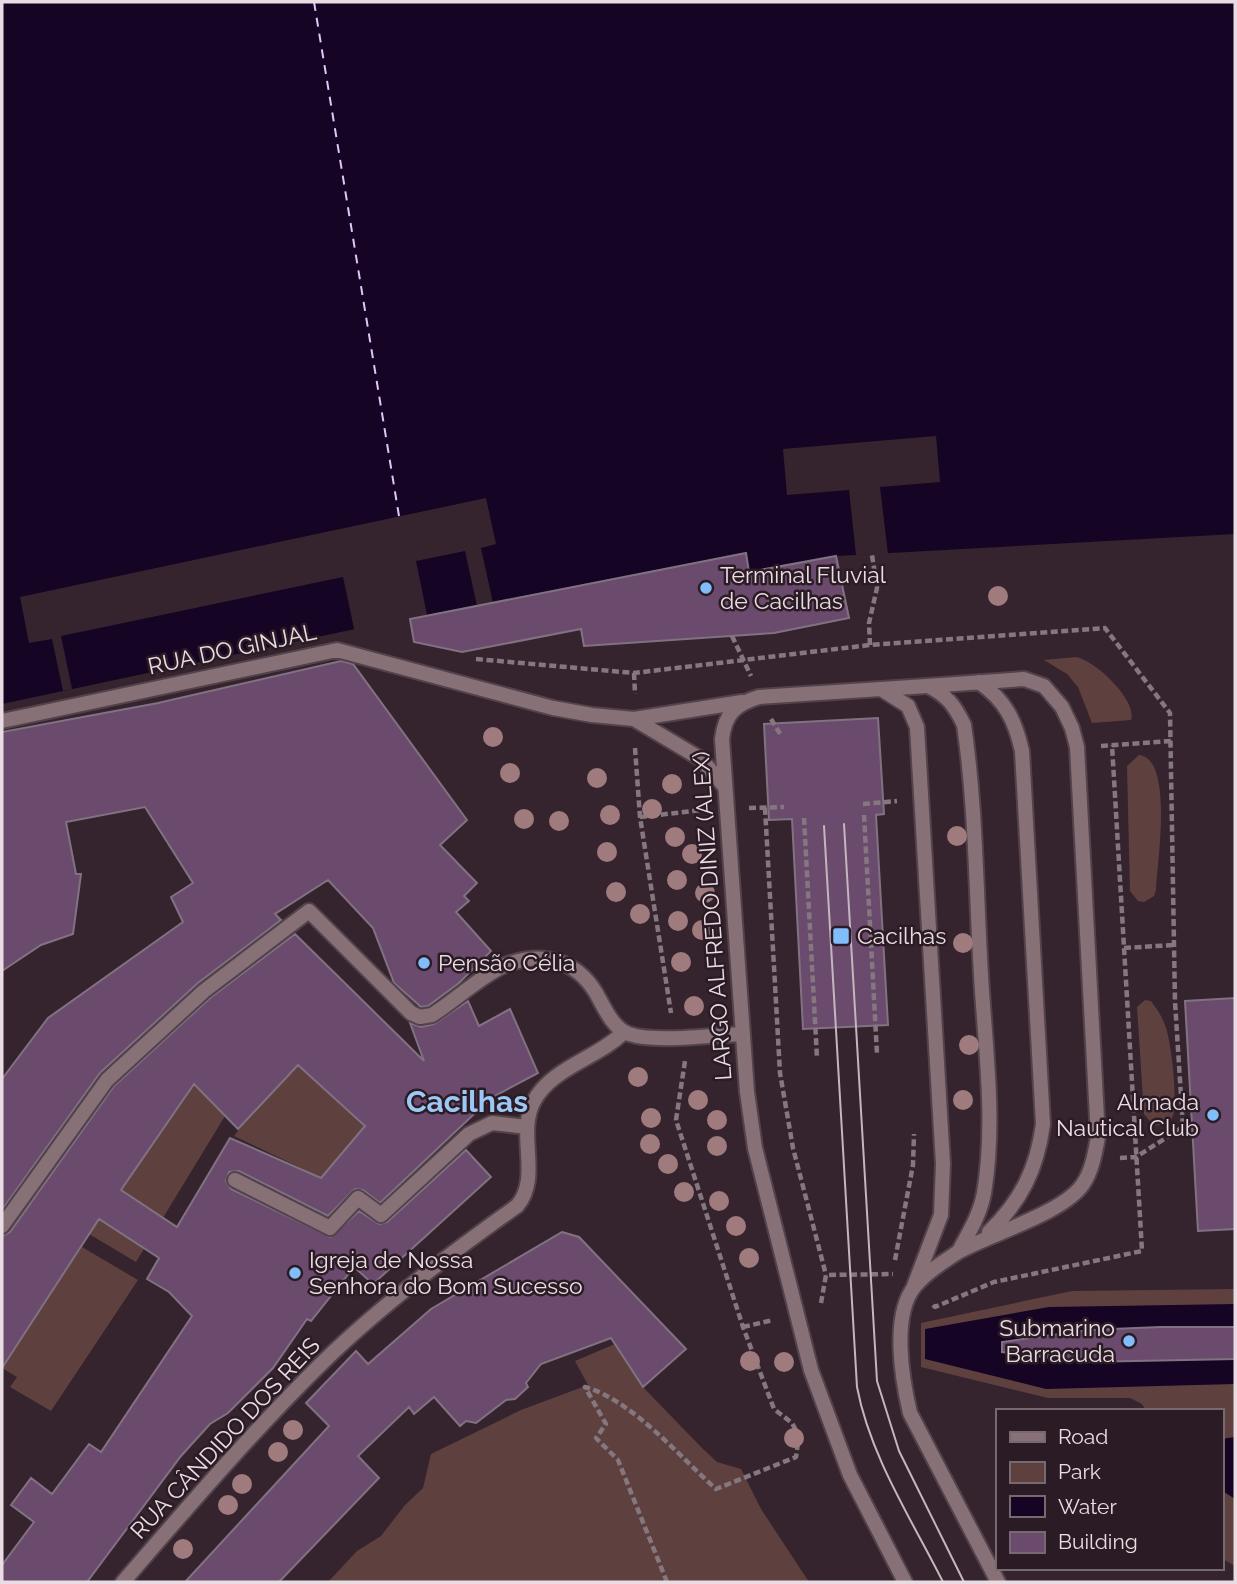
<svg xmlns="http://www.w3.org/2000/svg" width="1237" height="1584" font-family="Raleway,sans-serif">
  <rect width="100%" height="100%" fill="#35242e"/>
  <path fill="#5e413f" d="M1076 657C1095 660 1138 701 1131 720L1092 723 1078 687 1067 674 1044 660Z
    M1139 755C1174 758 1157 864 1156 890L1154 896 1144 902 1138 901 1130 891 1127 766Z
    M1145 1000 1151 1001C1156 1008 1162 1016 1165 1025 1171 1039 1179 1105 1172 1118 1168 1125 1161 1126 1153 1125L1144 1114 1137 1007Z
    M255 1010 368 1128 324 1179 234 1136 263 1099Z
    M191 1081 225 1116 136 1262 84 1231 95 1216 132 1240 151 1210 121 1190Z
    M82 1247 138 1280 51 1411 10 1387 17 1377 2 1368Z
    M1235 1289V1566L1221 1558V1411H1146L1142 1404 1130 1398H1048L921 1367V1323L1072 1291Z
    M615 1344 643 1387 701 1447 717 1462 741 1469 761 1509 809 1582H328L357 1551 381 1536 405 1505 423 1488 431 1454 521 1410 588 1385 575 1361Z"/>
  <path fill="#160425" d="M2 2H1235V534L836 556 749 572 746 553 355 629 2 704Z
    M1235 1304V1384L1046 1389 925 1359V1329L1049 1307Z
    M1235 1437V1499L1221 1490V1439Z"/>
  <path fill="#35242e" d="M936 436 940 482 880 487 888 554 856 555 849 490 787 495 783 449Z
    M486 498 496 544 481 548 493 603 477 606 465 551 416 561 427 615 410 619V622L355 633 343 577 61 636 72 689 63 691 52 639 29 643 20 597Z"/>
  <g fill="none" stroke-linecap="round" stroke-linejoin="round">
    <path stroke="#dfc6fb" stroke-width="2" stroke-dasharray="9 7" stroke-linecap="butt" d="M314 2 399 516"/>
  </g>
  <path fill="#6b4b6d" stroke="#817281" stroke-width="2" fill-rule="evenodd" d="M746 553 749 572 836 556 849 618 774 633 584 646 581 629 462 652 414 642 410 619Z
    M341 661 353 664 467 820 440 845 477 883 464 896 469 901 456 912 491 951 459 983 428 1006 421 1007 394 983 373 928 328 880 275 914 281 920 198 983 100 1073 2 1210V1079L48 1018 183 922 171 897 193 883 145 807 66 822 76 874H81L73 934 41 945 2 971V732L158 703Z
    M878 718 884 814 876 815 888 1025 803 1029 792 819 769 820 764 724Z
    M295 934 424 1061 410 1023 421 1027 434 1024 468 1001 479 1026 510 1009 538 1073 491 1098 380 1203 363 1190 355 1189 328 1216 239 1171 229 1172 226 1181 231 1189 331 1237 359 1211 379 1224 387 1222 466 1150 491 1177 373 1284 354 1267 311 1321 307 1319 273 1368 228 1413 210 1424 181 1456 87 1582H2V1565L34 1522 11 1505 31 1478 52 1494 89 1444 101 1452 192 1316 169 1292 147 1279 159 1258 99 1219 2 1368V1236L10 1232 114 1086 210 998ZM298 1065 365 1126 321 1178 230 1138 177 1227 121 1190 194 1084 238 1129Z
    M1235 998V1229L1198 1231 1185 1001Z
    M562 1232 579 1237 686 1349 643 1387 611 1338 541 1364 526 1383 528 1387 515 1399 506 1400 476 1423 466 1421 460 1426 434 1397 414 1414 409 1407 358 1456 379 1478 279 1582H185L329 1426 306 1403 356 1351 368 1364 431 1309Z
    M1160 1327H1235V1359L1085 1362 1002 1352V1342L1088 1330Z"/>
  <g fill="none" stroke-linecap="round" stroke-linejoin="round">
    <defs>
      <path id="service" d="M979 682C1005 700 1015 720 1022 751L1043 1124C1037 1169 1021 1201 989 1232
        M927 686 1024 679 1044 686 1062 707 1072 728 1077 747 1098 1137C1095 1153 1092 1171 1083 1184 1064 1213 990 1234 958 1252
        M928 686C947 695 955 706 964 725 976 807 976 892 981 975 985 1046 996 1122 984 1193 980 1215 969 1232 959 1251
        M881 689 908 706 917 727 943 1164 941 1215 914 1286
        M634 719 701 759 725 787
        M2 721 337 650 553 708 592 715 634 719 742 702"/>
      <path id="pedestrian" d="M235 1180 330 1228 358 1198 381 1215 469 1134 492 1123 527 1127
        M123 1582C187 1508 251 1433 321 1364 380 1306 449 1254 517 1206 542 1177 516 1134 534 1101 551 1068 598 1058 624 1032"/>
      <path id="minor" d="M2 1226 107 1080 204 991 309 911 411 1013 420 1017 432 1015C453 1002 487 971 508 964 544 951 577 961 596 993 604 1007 613 1029 629 1034 655 1043 714 1035 742 1034
        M958 1252C943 1262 927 1272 915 1286 891 1315 902 1379 910 1413L998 1582
        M905 1582 850 1475 811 1370 755 1148 747 1092 722 739C725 714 735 704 759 697L927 686"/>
    </defs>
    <use href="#service" stroke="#52424b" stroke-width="18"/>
    <use href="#pedestrian" stroke="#52424b" stroke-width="18"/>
    <use href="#minor" stroke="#52424b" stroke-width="18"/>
    <path stroke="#85777f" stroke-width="4.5" stroke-dasharray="7 3.5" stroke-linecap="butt" d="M732 636 751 676
      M870 645 869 623 877 588 872 555
      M476 659 634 673 870 645 1105 628 1170 713 1175 1002 1183 1127 1136 1157 1118 1158
      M634 673 635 694
      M771 719 782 737
      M1101 746 1172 741
      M635 748 640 817 671 1013
      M863 804 897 801
      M749 808 784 807
      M765 808 780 1073 793 1148 826 1275
      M864 815 877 1054
      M640 817 702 810
      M804 818 817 1058
      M1124 948 1174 945
      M895 1260 913 1165 914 1134
      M821 1303 826 1275 893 1274
      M933 1305 935 1307 994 1282 1142 1251 1112 745
      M743 1327 773 1320
      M667 1582 618 1460 596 1438 606 1424 585 1387C632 1400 680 1457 716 1489L796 1457 799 1436 792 1423 774 1409 743 1327 676 1120 685 1061"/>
    <use href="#service" stroke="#887176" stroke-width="14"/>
    <use href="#pedestrian" stroke="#887176" stroke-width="14"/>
    <use href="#minor" stroke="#887176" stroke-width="14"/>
    <path stroke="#c3b6bd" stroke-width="2" d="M844 824 877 1381 899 1451 964 1582
      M824 826 857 1387C870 1456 912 1520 943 1582"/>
  </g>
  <g fill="#9f7b7e">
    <circle cx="998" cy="596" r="10"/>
    <circle cx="493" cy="737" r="10"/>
    <circle cx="510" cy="773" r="10"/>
    <circle cx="597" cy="778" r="10"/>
    <circle cx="672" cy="784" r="10"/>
    <circle cx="652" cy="809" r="10"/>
    <circle cx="610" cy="815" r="10"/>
    <circle cx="524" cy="819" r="10"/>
    <circle cx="559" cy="821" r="10"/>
    <circle cx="957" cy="836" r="10"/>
    <circle cx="675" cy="837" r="10"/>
    <circle cx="607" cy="852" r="10"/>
    <circle cx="692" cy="854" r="10"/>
    <circle cx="677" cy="880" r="10"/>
    <circle cx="616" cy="892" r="10"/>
    <circle cx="705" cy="893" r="10"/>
    <circle cx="640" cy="914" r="10"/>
    <circle cx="678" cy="921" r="10"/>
    <circle cx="702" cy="930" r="10"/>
    <circle cx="963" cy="943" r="10"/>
    <circle cx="681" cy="962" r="10"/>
    <circle cx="694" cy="1006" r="10"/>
    <circle cx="969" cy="1045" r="10"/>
    <circle cx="638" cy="1077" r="10"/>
    <circle cx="698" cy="1100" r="10"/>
    <circle cx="963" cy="1100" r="10"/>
    <circle cx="651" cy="1118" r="10"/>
    <circle cx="717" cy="1120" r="10"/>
    <circle cx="650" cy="1144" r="10"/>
    <circle cx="717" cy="1146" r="10"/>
    <circle cx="668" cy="1164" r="10"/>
    <circle cx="684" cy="1192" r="10"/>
    <circle cx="719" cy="1201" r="10"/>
    <circle cx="736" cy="1226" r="10"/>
    <circle cx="749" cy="1258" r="10"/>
    <circle cx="750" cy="1361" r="10"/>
    <circle cx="784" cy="1362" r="10"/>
    <circle cx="293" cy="1430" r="10"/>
    <circle cx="794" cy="1438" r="10"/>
    <circle cx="278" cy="1452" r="10"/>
    <circle cx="242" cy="1484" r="10"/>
    <circle cx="228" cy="1505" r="10"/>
    <circle cx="183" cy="1549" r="10"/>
  </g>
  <g fill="#80bdfa" stroke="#2b1b24" stroke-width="2.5">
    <circle cx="706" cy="588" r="7"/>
    <rect x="832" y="927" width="18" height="18" rx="3.5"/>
    <circle cx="424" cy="963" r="7"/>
    <circle cx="1213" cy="1115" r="7"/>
    <circle cx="295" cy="1273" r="7"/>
    <circle cx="1129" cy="1341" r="7"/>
  </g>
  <g text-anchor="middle" stroke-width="5" stroke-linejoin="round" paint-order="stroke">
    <g font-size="23" fill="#e9dde3" stroke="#2b1b24" text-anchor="start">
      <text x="720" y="583">Terminal Fluvial<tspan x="720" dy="26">de Cacilhas</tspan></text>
      <text x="857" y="944">Cacilhas</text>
      <text x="438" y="971">Pensão Célia</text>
      <text x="1199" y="1110" text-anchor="end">Almada<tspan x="1199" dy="26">Nautical Club</tspan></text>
      <text x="309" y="1268">Igreja de Nossa<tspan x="309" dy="26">Senhora do Bom Sucesso</tspan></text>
      <text x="1115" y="1336" text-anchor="end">Submarino<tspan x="1115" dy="26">Barracuda</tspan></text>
    </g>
    <g font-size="23" fill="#e9dde3" stroke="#2b1b24">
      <text transform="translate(232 649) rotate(-12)" y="8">RUA DO GINJAL</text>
      <text transform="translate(712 916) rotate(-94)" y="8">LARGO ALFREDO DINIZ (ALEX)</text>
      <text transform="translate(225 1438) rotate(-47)" y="8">RUA CÂNDIDO DOS REIS</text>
    </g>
    <g font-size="30" font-weight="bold" fill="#9bc8f5" stroke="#2b1b24">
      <text x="467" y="1112">Cacilhas</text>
    </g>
  </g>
  <rect width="1237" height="1584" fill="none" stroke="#e9dde3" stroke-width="7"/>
  <rect x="996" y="1409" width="228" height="161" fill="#2b1b24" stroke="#776970" stroke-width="2"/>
  <rect x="1010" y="1432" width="35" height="10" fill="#887176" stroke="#776970" stroke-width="2"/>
  <text x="1058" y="1444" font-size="21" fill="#e9dde3">Road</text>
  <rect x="1010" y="1462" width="35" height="21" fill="#5e413f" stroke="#776970" stroke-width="2"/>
  <text x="1058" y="1479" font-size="21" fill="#e9dde3">Park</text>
  <rect x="1010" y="1496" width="35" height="21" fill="#160425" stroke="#776970" stroke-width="2"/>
  <text x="1058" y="1514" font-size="21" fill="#e9dde3">Water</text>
  <rect x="1010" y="1532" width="35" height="21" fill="#6b4b6d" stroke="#776970" stroke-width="2"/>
  <text x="1058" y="1549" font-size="21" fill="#e9dde3">Building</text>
</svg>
